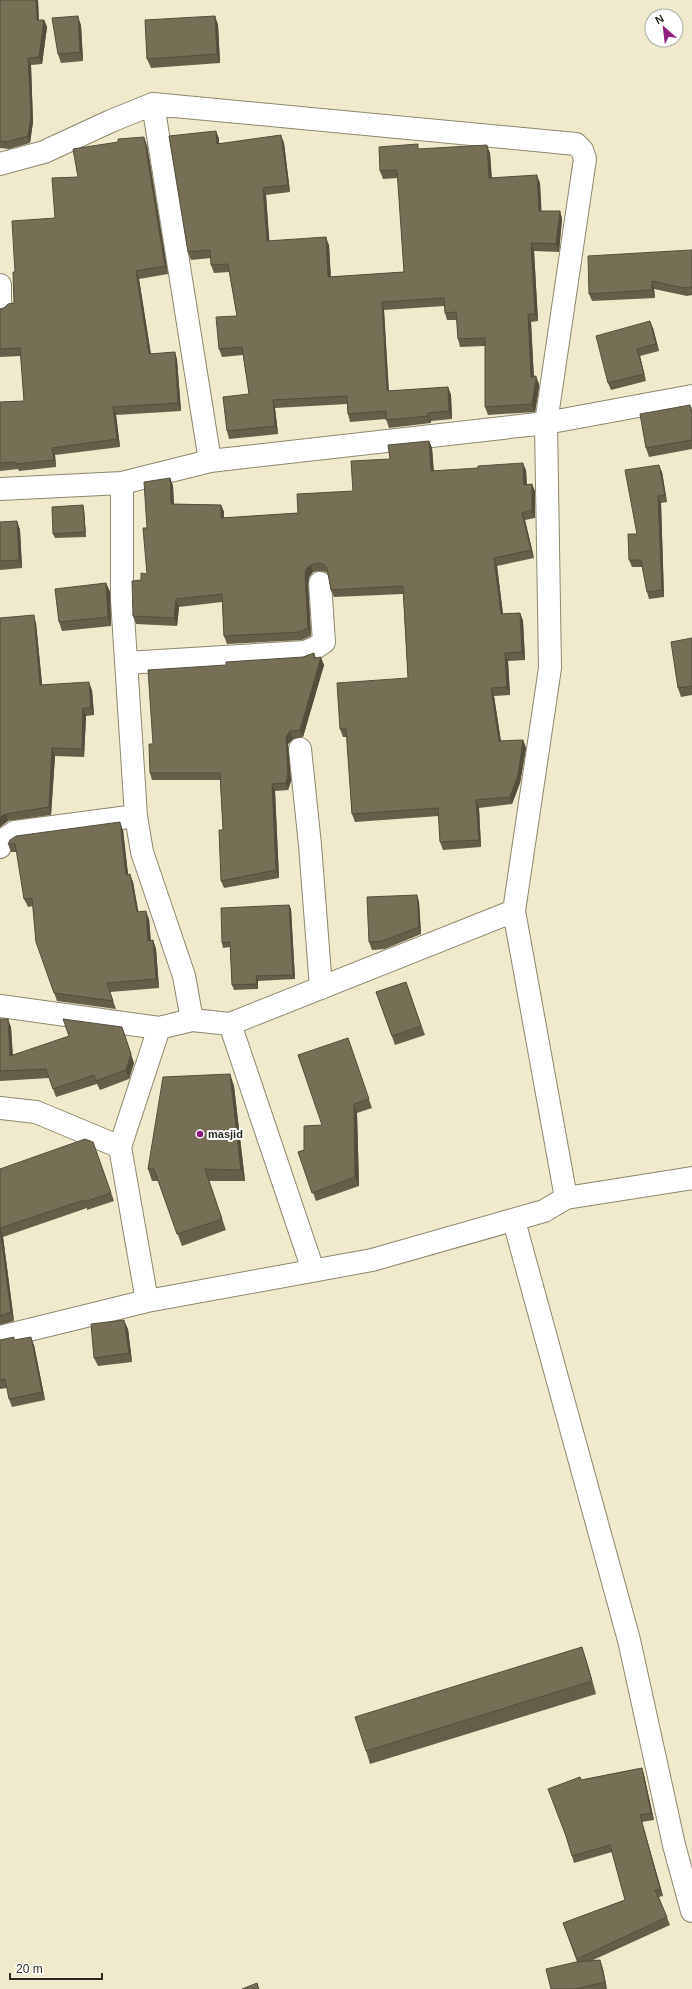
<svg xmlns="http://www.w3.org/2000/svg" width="692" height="1989" font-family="Arial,sans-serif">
  <rect width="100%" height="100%" fill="#f0e9cc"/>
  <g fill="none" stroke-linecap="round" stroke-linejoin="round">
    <defs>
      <path id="street" d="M153 104 210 461
        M0 164 44 152 111 121 153 104 576 144 582 150 585 159 546 423 550 668 514 911 230 1024 192 1020 159 1028 120 1147 147 1301
        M0 285V305
        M122 483V599L136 816 142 852 184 976 192 1020
        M0 489 122 483 210 461 546 423 692 396
        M126 663 305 652 315 648 324 642 320 583
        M300 749 310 845 321 988
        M0 847 3 840 15 832 136 816
        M514 911 566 1198
        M0 1006 159 1028
        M230 1024 313 1270
        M0 1108 36 1112 120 1147
        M514 1221 629 1640 674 1845 692 1911
        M0 1337 147 1301 372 1260 544 1211 566 1198 692 1178"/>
    </defs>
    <use href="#street" stroke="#8d876c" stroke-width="24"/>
    <use href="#street" stroke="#fff" stroke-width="22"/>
  </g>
  <path fill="#655f4a" d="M0 0H38L39 20H44L47 27 42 64 31 65 33 122 30 143 9 149 0 148Z
    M215 16 218 25 220 63 151 68 147 59Z
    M81 25 83 61 61 63 58 54Z
    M216 131 219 139V143H284L290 192 266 195 269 241 329 245 331 277 404 272 398 178 383 179 380 171 419 149 490 153 492 178 540 183 541 211H560L562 219 559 252 534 251 538 321 531 322 534 376 539 384V387L535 412 488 415 485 407V346L460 347 458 339 457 320H447L445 313 444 306 384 310 389 391 448 387 451 395 452 419 431 421V423L389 428 386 419 350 422 348 414 347 404 275 408 278 434 229 439 227 431 249 394 243 355 222 357 219 349 237 316 229 272 214 273 211 265V258L191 260 188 252Z
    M147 145 168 274 139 279 151 354 175 352 177 360 181 411 116 415 120 447 55 455 56 467 19 471 18 469 0 471V402L24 401 21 356 0 357V309L14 303 15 272 55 218 78 177Z
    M692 250V295L687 296 654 289 655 298 592 301 589 294Z
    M653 328 659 351 640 356 646 381 611 390 608 383Z
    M690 405 692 410V449L649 457 646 448Z
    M429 441 432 448 434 471 526 470 527 485 535 491V518L525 520 534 558 497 566 503 614 520 613 523 621 525 660 508 661 510 695 494 696 501 741 523 740 526 748 520 783 512 804 479 808 481 847 443 850 440 842 439 816 355 822 352 814 347 737H343L340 729 408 678 403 594 334 597 331 590 328 574 326 572 320 571 313 572 309 577 308 584 311 636 302 640 227 644 224 636 222 602 179 607 177 626 136 624 133 616 141 580 147 574V528L170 478 173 486 174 504 221 505 224 512V518L298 513 353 491 390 459Z
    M662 472 667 502 661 503 664 597 649 599 647 592 642 567H632L629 560 637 534Z
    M83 505 84 509 86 537 55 538 53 534Z
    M17 521 20 530 22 568 0 570V522Z
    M106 583 110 592 111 626 62 631 59 622Z
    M36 623 42 685 92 690 94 715 86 716 84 757 55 756 51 815 8 821 0 827Z
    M692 638V695L681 697 678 688Z
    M314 653 316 658 324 665 303 737 293 739 288 744 291 781 288 790 275 791 279 878 224 888 221 881 223 830 220 780H152L150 773 153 744 226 665 303 657Z
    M123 830 128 874 133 882 138 912 149 919 151 940H153L156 949 159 988 110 992 116 1009 57 1001 36 942 33 906 28 907 24 899 17 852H11L8 844Z
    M417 895 419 902 421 934 385 949 372 950 369 942Z
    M289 905 291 909 295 979 258 981V989L234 990 232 985 230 947 223 948 222 943Z
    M406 982 425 1035 395 1045 376 992Z
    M0 1019 11 1027 13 1055 134 1063 129 1079 100 1090 97 1084 56 1097 49 1078 0 1081Z
    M348 1038 372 1108 357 1113 359 1186 316 1201 298 1152 304 1150 322 1125Z
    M230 1074 234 1086 245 1181H209L226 1230 182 1246 158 1181H152L148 1169Z
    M93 1142 114 1201 87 1210V1208L3 1237 14 1321 0 1325V1169Z
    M128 1329 132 1362 98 1366 94 1358Z
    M0 1340H15L34 1345 45 1400 12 1407 9 1399 7 1388 0 1389Z
    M586 1659 596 1694 370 1764 366 1751Z
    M642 1768 644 1775 654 1820 642 1822 663 1896 659 1897 670 1925 591 1961 600 1960 603 1969 607 1989H551L577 1962 563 1923 625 1900 612 1852 574 1863 572 1856 581 1780Z"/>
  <path fill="#534e3c" d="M36 0H38L39 27 37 20Z
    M78 16 81 25 83 61 80 52Z
    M215 16 218 25 220 63 217 54Z
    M44 20 47 27 42 64 39 57Z
    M28 58 31 65 33 122 30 143 28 136Z
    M216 131 219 139V152L217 144Z
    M281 135 284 143 290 192 288 185Z
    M144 137 147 145 168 274 165 266Z
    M487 145 490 153 492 186 489 178Z
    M537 175 540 183 542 219 539 211Z
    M263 188 266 195 270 249 267 241Z
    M560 211 562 219 559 252 556 244Z
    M326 237 329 245 331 285 328 277Z
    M531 243 534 251 538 321 535 314Z
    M136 271 139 279 152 362 149 354Z
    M652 281 654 289 655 298 652 290Z
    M382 302 384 310 389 399 387 391Z
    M528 314 531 322 534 384 531 377Z
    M650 321 653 328 659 351 656 344Z
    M637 349 640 356 646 381 644 374Z
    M175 352 177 360 181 411 178 403Z
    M536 376 539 384V387L535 412 532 404Z
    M448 387 451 395 452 419 449 411Z
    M273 400 275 408 278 434 275 426Z
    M113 407 116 415 120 447 117 439Z
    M428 413 431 421V423L428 416Z
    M429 441 432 448 434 479 431 471Z
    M52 448 55 455 56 467 54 460Z
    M523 463 526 470 527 493 524 485Z
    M659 465 662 472 667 502 665 495Z
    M170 478 173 486 174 512 171 504Z
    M532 484 535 491V518L532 510Z
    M658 496 661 503 664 597 662 590Z
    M83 505 84 509 86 537 85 532Z
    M221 505 224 512 223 526 221 518Z
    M522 513 525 520 534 558 531 550Z
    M17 521 20 530 22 568 19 560Z
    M494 558 497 566 504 622 501 614Z
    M311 565 313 572 309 577 308 584 311 636 308 628 305 576 306 569Z
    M106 583 110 592 111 626 108 617Z
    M176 599 179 607 177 626 174 618Z
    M520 613 523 621 525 660 522 652Z
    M34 615 36 623 43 693 40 685Z
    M505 653 508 661 510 695 507 687Z
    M321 657 324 665 303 737 300 730Z
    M89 682 92 690 94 715 91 708Z
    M491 688 494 696 502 749 499 741Z
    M83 708 86 716 84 757 82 749Z
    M290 731 293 739 288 744 291 781 288 790 286 783V737Z
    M523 740 526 748 520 783 512 804 510 797Z
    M52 748 55 756 51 815 49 807Z
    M272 784 275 791 279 878 276 870Z
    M476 800 479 808 481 847 479 840Z
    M6 814 8 821 0 827V817Z
    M120 822 123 830 129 883 126 875Z
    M130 874 133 882 140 920 137 912Z
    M417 895 419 902 421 934 419 927Z
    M289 905 291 909 295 979 293 975Z
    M146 911 149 919 151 949 148 941Z
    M153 940 156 949 159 988 156 979Z
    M256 976 258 981V989L257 984Z
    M8 1019 11 1027 13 1065 10 1056Z
    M122 1027 134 1063 129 1079 126 1070Z
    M230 1074 234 1086 245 1181 241 1170Z
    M354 1104 357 1113 359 1186 355 1177Z
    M0 1228 3 1237 14 1321 11 1312Z
    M124 1320 128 1329 132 1362 129 1353Z
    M31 1337 34 1345 45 1400 42 1392Z
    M582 1647 586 1659 596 1694 592 1681Z
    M642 1768 644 1775 654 1820 651 1813Z
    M640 1815 642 1822 663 1896 660 1889Z
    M600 1960 603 1969 607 1989 605 1982Z"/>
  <path fill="#766f56" stroke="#534e3c" d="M0 0H36L37 20H44L39 57 28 58 31 115 28 136 6 142 0 141Z
    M78 16 80 52 58 54 52 18Z
    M215 16 217 54 147 59 145 20Z
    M216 131 217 144 281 135 288 185 263 188 267 241 326 237 328 277 404 272 397 170 380 171 379 147 418 144V149L487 145 489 178 537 175 539 211H560L556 244 531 243 535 314H528L531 377 536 376V380L532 404 485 407V338L458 339 456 312 445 313 444 298 382 302 387 391 448 387 449 411 428 413V416L386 420V411L348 414 347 396 273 400 275 426 227 431 223 397 249 394 242 347 219 349 216 317 237 316 228 264 211 265 210 250 188 252 169 136Z
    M144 137 165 266 136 271 149 354 175 352 178 403 113 407 117 439 52 448 54 460 16 464V462L0 463V402L24 401 20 348 0 349V309L4 308 8 304 14 303 13 272H15L12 221 55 218 52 178 78 177 73 149 118 142V139Z
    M691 250H692V287L684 288 652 281V290L589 294 588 256Z
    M650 321 656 344 637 349 644 374 608 383 596 336Z
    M690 405 692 414V440L646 448 640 414Z
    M429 441 431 471 478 468V466L523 463 524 485 532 484V510L522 513 531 550 494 558 501 614 520 613 522 652 505 653 507 687 491 688 499 741 523 740 518 775 510 797 476 800 479 840 440 842 438 808 352 814 346 729H340L337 683 408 678 403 586 331 590 327 568 323 564 317 563 311 565 306 569 305 576 308 628 299 632 224 636 222 594 176 599 174 618 133 616 132 581 141 580V573L147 574 143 528H147L144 482 170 478 171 504 221 505V518L298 513 297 494 353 491 351 461 390 459 388 445Z
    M659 465 665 495 658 496 662 590 647 592 641 560H629L628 534H637L625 470Z
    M83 505 85 532 53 534 52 507Z
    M17 521 19 560 0 561V522Z
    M106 583 108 617 59 622 55 589Z
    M34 615 40 685 89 682 91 708H83L82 749 52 748 49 807 6 814 0 817V618Z
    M692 638V686L678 688 671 642Z
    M314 653V658L321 657 300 730 290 731 286 737 288 774 286 783 272 784 276 870 221 881 219 830H223L220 773H150L149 744H153L148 670 226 665V662L303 657Z
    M120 822 126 875 130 874 137 912 146 911 148 941 153 940 156 979 107 983 113 1001 54 993 36 942 32 898 24 899 15 843 8 844 10 840 16 836Z
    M417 895 419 927 382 941 369 942 367 897Z
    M289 905 293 975 256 976 257 984 232 985 230 942 222 943 221 908Z
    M406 982 421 1026 392 1036 376 992Z
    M0 1019H8L10 1056 69 1036 63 1019 122 1027 131 1054 126 1070 96 1081 94 1075 53 1089 46 1069 0 1071Z
    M348 1038 369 1099 354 1104 355 1177 312 1193 298 1152 304 1150V1126L322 1125 298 1055Z
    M230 1074 241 1170 205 1169 222 1219 177 1234 154 1169H148L163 1077Z
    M85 1139 93 1142 111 1193 84 1202V1200L0 1228 11 1312 0 1316V1169Z
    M124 1320 129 1353 94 1358 91 1324Z
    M14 1337V1340L31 1337 42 1392 9 1399 5 1379 0 1380V1340Z
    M582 1647 592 1681 366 1751 355 1717Z
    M642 1768 651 1813 640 1815 660 1889 655 1890 667 1917 577 1959 563 1923 625 1900 610 1845 572 1856 566 1836 548 1789 580 1777 581 1780Z
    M600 1960 605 1982 575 1989H551L546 1969 576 1962Z
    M257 1983 259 1989H242Z"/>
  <circle fill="#8d1c7f" stroke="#fff" stroke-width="1.5" cx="200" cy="1134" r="4"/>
  <g text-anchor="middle" stroke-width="4" stroke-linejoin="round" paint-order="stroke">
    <g font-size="11" font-weight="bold" fill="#2e2b20" stroke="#fff" text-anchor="start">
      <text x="208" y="1138">masjid</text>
    </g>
  </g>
  <g transform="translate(664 28) rotate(332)"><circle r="19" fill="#ffffff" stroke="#abaaa6"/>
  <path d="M0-3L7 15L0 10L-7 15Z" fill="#8d1c7f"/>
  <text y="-6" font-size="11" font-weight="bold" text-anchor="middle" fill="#2e2b20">N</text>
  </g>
  <path d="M10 1973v6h92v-6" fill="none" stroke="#2e2b20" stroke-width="2"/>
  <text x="16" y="1973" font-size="12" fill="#2e2b20" stroke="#ffffff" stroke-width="3" paint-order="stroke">20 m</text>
</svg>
